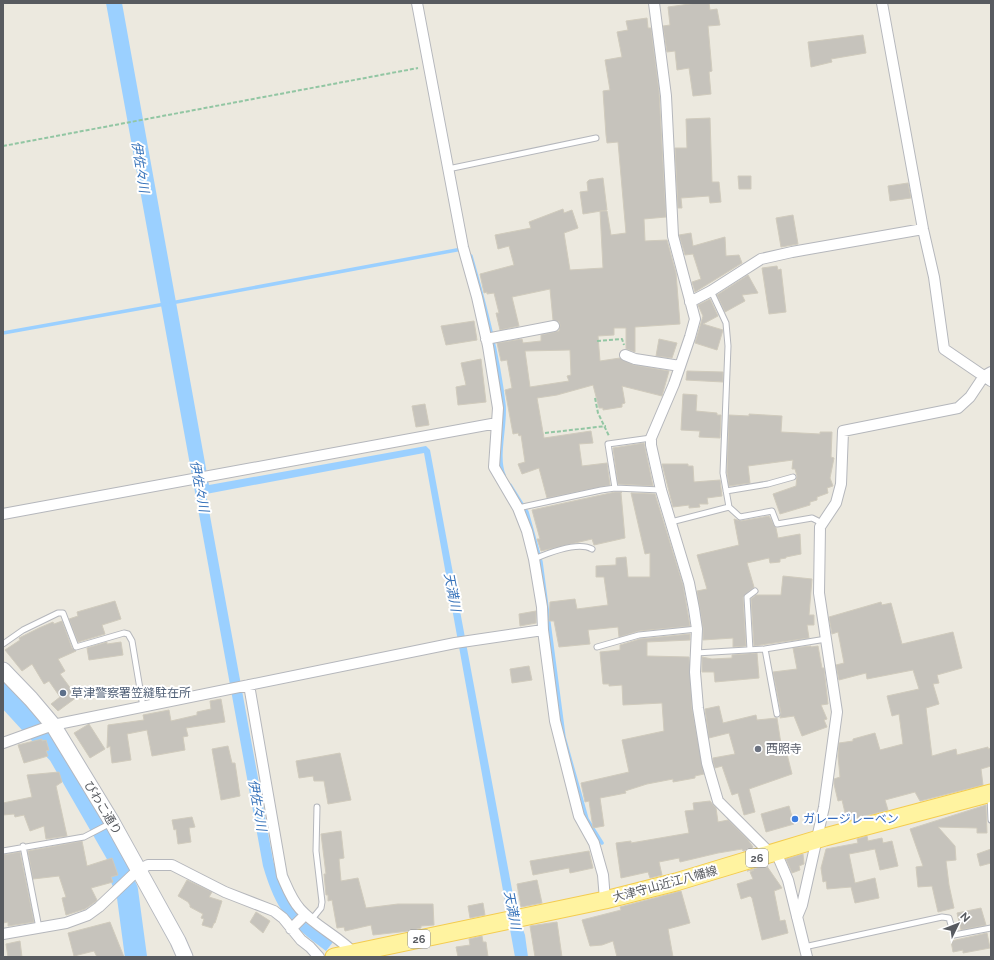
<svg xmlns="http://www.w3.org/2000/svg" width="994" height="960" font-family="Raleway,'Noto Sans JP',sans-serif">
  <rect width="100%" height="100%" fill="#ece9df"/>
  <path fill="#9bd0ff" d="M106 3H122L209 485 426 446 430 450 516 911 525 935 528 957H515L424 453 206 494 273 860C279 882 288 906 305 922 313 929 324 935 333 942L326 951C288 922 277 913 263 866Z"/>
  <g fill="none" stroke-linecap="round" stroke-linejoin="round">
    <path stroke="#9bd0ff" stroke-width="3.5" d="M471 256C485 305 498 354 504 405 506 426 496 457 504 475
      M171 303 462 249
      M3 333 165 304
      M510 485 527 512 541 562 564 737 587 819 602 843"/>
    <path stroke="#9bd0ff" stroke-width="22" d="M3 693 59 754 119 858 122 880 127 890 136 957"/>
  </g>
  <path fill="#c6c3bc" stroke="#d0cbbd" fill-rule="evenodd" d="M697 3H709L710 10 717 9 720 25 708 26 712 71 709 72 711 94 693 96 689 68 677 70 675 51 667 52 663 26 670 25 668 7Z
    M647 18 648 28H651L659 91 666 217 644 219 645 241 667 240 676 273 680 324 635 327V352L626 349V328H614V335L598 336 600 361 620 358 634 365 669 371 662 396 622 386 625 403 622 404V407L603 410V408H599L593 385 557 395 537 398 544 438 591 431 593 443 579 444 582 466 607 463 610 485 547 498 539 468 522 474 518 464 525 462 521 435 519 436 518 433 513 434 505 390 512 388 507 360 501 361 497 343 522 339 523 343 541 341V335L559 331 560 325 559 322 553 320 550 289 512 297 519 326 500 330 496 313H499L494 293 487 294V292L484 293 480 274 514 265 509 246 498 249 495 235 531 228 529 222 563 209 564 213 572 210 578 228 564 233 570 270 603 268 600 211H607L611 235 626 233 618 142 607 143 606 135 603 91 610 90 605 60 622 57 617 32 628 30 626 21ZM570 350 571 375 567 376 569 381 530 387 525 351Z
    M863 35 866 53 831 59 832 62 811 67 808 42Z
    M710 118 712 182H719L721 202 710 203 709 196 681 198 682 208H678L675 148H687L686 119Z
    M738 176H751V189H739Z
    M603 178 607 210 583 214 580 192 588 191 587 182 589 180Z
    M908 183 911 198 890 201 888 186Z
    M793 215 798 244 781 247 776 218Z
    M691 233 693 246 725 237 726 256 739 255 742 263 695 292 692 282 701 279 693 254 685 255 679 235Z
    M777 266 778 270 781 269 786 312 769 314 762 268Z
    M748 275 758 293 742 295 745 301 725 312 717 295Z
    M710 299 718 316 703 324 723 330 717 350 695 343 703 316 698 305Z
    M474 321 477 340 446 345 441 326Z
    M659 339 677 343 672 358 656 356Z
    M481 359 486 402 458 405 456 387 466 385 461 363Z
    M687 371 723 372V382L686 380Z
    M683 394 697 395 696 411 717 413V415H721L720 438 699 437 700 431 681 430Z
    M425 404 429 425 416 427 412 406Z
    M749 414 782 416 781 432 820 434V432H832L831 457 834 458 830 478 833 486 827 488 828 493 817 497V500L810 502V505L780 514 773 494 796 486 797 476 795 469H792L793 460 748 466 750 483 729 486 727 472 729 415 749 416Z
    M644 443 653 486 618 484 613 448Z
    M662 464H688V466H693L694 482 720 480 722 496 707 498 708 504H699L700 507 689 508V505L673 507Z
    M615 492H622L621 493 625 538 594 545 592 539 541 551 537 539H540L532 510Z
    M631 493 655 494 683 585 690 626 639 631 619 637 618 627 588 630 590 644 559 647 554 621H549L550 602 575 599 577 609 608 605 604 577H596V566L616 565V558L626 557 628 577H650V553L645 554Z
    M769 516 776 528 778 538 800 534 801 554 786 557V558L780 559V562L770 563 769 558 747 563 754 587 743 597 746 646 733 647V638L703 640V628L697 591 707 589 697 555 739 545 734 519 741 521Z
    M783 576 812 579 809 615H814V625H807L809 638 754 646 751 599 756 595H781Z
    M115 601 121 619 102 625 105 634 78 642 69 619 78 616 77 612Z
    M881 602 882 605 891 603 902 644 953 632 962 668 937 675 939 683 933 684 939 704 926 708 932 756 956 749 957 755 988 747V749L991 748V766L981 769 983 785 920 801 915 792 885 800 888 810 847 821 842 800 838 801 834 784V779L840 777 838 756 839 743 853 741V739L875 733 880 750 903 744 899 714 892 716 887 696 919 689 913 670 867 679 866 673 839 680 836 665 844 663 838 632 832 634 829 617Z
    M536 611V623L520 626 519 614Z
    M62 621 72 648 76 651 58 659 65 671 60 674 77 697 58 711 51 704 60 697 49 681 44 684 32 664 22 671 5 650 20 640 19 638 39 628 53 622 54 624Z
    M690 634V640L647 642V656L689 657 692 709 704 774 695 776V778L673 782V779L647 784 625 791 626 793 600 798 604 826 593 828 589 801 585 802 581 783 629 772 622 740 664 731 662 703 623 705 622 685 609 686V684H603L600 652 620 650V645L640 639Z
    M107 642V644L121 642 123 655 89 660 87 648Z
    M811 646V647L818 646 822 668H824L828 704 821 705 827 719 824 720 827 727 802 736 794 716 780 718 781 713 773 672 797 669 793 648Z
    M757 653 759 678 715 682 714 672H702V657L712 659 732 658V655Z
    M529 666 532 680 512 683 510 669Z
    M221 699 225 722 186 728 188 736 183 737 185 750 152 756 147 730 127 734 131 760 112 763 110 746 107 748 108 725 144 720 143 715 169 710 171 721 197 715V712L211 709 210 701Z
    M719 706 723 723 756 715 757 720 777 718 781 744 770 748 771 753 786 750 792 774 749 789 755 812 744 815 738 793 732 795 722 766 715 768 713 762V758L735 754 729 733 709 738 705 709Z
    M89 724 105 749 90 758 74 733Z
    M42 739V741L46 740 49 750 46 751 48 756 24 763 18 745Z
    M228 746 232 763H235L240 796 221 800 212 749Z
    M340 753 351 800 328 804 324 781H314L313 776 299 778 296 761Z
    M59 772 62 782 56 786 67 836 46 839 44 826 30 831 24 815 15 817 14 814 3 815V803L32 797 27 775Z
    M710 801 716 808 718 822 728 820 748 840 753 847 751 849 743 851 742 849 718 853 680 862 679 858 659 862 662 875 650 878 648 872 621 878 616 843 631 841V843L689 833 685 811 694 810 693 803Z
    M986 805 987 833H977V828L938 827 955 846 956 860 946 861 949 885 954 908 938 912 932 886 918 887 916 867 923 866 910 829Z
    M789 806 794 824 766 832 761 814Z
    M192 817 195 827 189 828 191 842 178 844 176 829 174 830 172 820Z
    M341 831 344 858 339 859 341 881 358 878 366 908 398 904H433L434 925 421 926V928L409 931 373 935 371 925 345 931 344 927 337 928 332 900 328 901V895H326L324 874H326L321 834Z
    M867 836 868 841 882 838 883 843 892 841 898 866 880 870 875 849 849 854 855 883 875 878 879 898 855 903 851 887 827 889 826 881 823 882 821 868 826 849 858 843 857 839Z
    M82 841 87 866 112 858 118 875 111 877 113 882 91 888 97 900 95 902 85 909 66 915 62 898 66 897 59 876 33 879 28 851Z
    M991 849V863L980 866 977 854Z
    M589 851 593 868 570 873 569 868 533 875 530 861Z
    M20 852 34 922 8 926V922L3 923V855Z
    M803 854 804 864 799 866 800 870 792 873 786 859Z
    M766 865 782 888 774 891 780 921 785 920 788 933 762 940 752 898 750 896 741 899 737 884 753 879 750 872 754 870 747 871Z
    M187 880 212 892 209 897 222 901 215 923H214L212 928 202 925 204 919 201 918 203 914 190 907V905L188 902 178 896Z
    M537 880 542 903 521 907 517 884Z
    M681 891 690 923 668 929 673 957H617L613 941 602 945 590 946 582 920 621 910 620 907Z
    M483 903 485 915 470 918 468 906Z
    M981 908 986 925 961 930 957 913Z
    M256 912 270 921 263 933 250 922Z
    M110 922 124 957H97L94 951 74 956 68 933Z
    M557 922 562 957H535L530 926Z
    M987 933 990 948 963 953V950L953 952 951 941Z
    M482 936 483 942H486L488 957H458L456 947 470 945 469 939Z
    M20 941 22 957H8L6 944Z"/>
  <g fill="none" stroke-linecap="round" stroke-linejoin="round">
    <defs>
      <path id="lane" d="M448 169 596 138
        M615 488 608 444 651 438
        M726 491 768 484 793 477
        M729 507 740 517 772 511 777 524 812 518 822 523
        M518 508 601 490 615 488 661 490
        M671 522 729 507 723 473 728 346 726 323 711 291
        M534 559C548 553 578 541 592 549
        M3 644 23 630 58 613H63L76 647 124 633 128 634 132 641 143 707
        M597 647 639 635 697 629
        M765 649 777 714
        M750 650 747 597 755 591
        M696 653 765 649 826 639
        M990 797 991 820
        M23 846 39 928
        M3 851 84 837 111 823
        M312 919 321 908 322 902 316 851 317 807
        M804 947 942 917 949 918 954 935 991 928"/>
      <path id="street" d="M417 3 463 247 477 297 488 346 498 408 494 467 518 508 527 531 534 559 542 607 543 630 555 721 579 816 594 843 603 875 605 900
        M654 3 666 96 673 236 695 319 690 337 674 384 651 438V445L661 490 689 583 694 609 697 629 695 672 698 708 707 763 718 801 771 854
        M882 3 923 229 934 277 944 349 991 381
        M690 302 711 291 761 259 792 252 923 229
        M486 339 554 326
        M625 355 635 359 680 366
        M3 514 497 423
        M249 685 282 876C287 887 291 899 300 909 316 927 340 937 356 955
        M3 743 53 725 455 643 543 630
        M776 852 788 880 807 957
        M797 917 802 905 824 807 837 712 819 593 820 527 836 503 841 484 843 431 958 408 970 397 984 376 991 372
        M291 929 305 915
        M3 934 66 923 88 915 99 907 138 870 148 865H172L225 892 274 911 283 918 301 940 310 947 319 957"/>
      <path id="secondary" d="M3 670 31 699 53 725 112 822 178 941 185 957"/>
      <path id="primary" d="M334 957 605 900 676 882 825 837 991 793"/>
    </defs>
    <use href="#lane" stroke="#b5b7bc" stroke-width="7"/>
    <use href="#street" stroke="#b5b7bc" stroke-width="12"/>
    <use href="#secondary" stroke="#b5b8bf" stroke-width="17"/>
    <use href="#primary" stroke="#f4cc4f" stroke-width="19"/>
    <path stroke="#92c6a3" stroke-width="2" stroke-dasharray="4 2" stroke-linecap="butt" d="M3 146 418 68
      M597 341 622 339 624 345
      M595 398 598 413 609 436
      M545 433 606 426"/>
    <use href="#lane" stroke="#fff" stroke-width="5"/>
    <use href="#street" stroke="#fff" stroke-width="10"/>
    <use href="#secondary" stroke="#fff" stroke-width="15"/>
    <use href="#primary" stroke="#fff3a0" stroke-width="17"/>
  </g>
  <circle fill="#5c6f8a" stroke="#fff" stroke-width="1.5" cx="63" cy="693" r="4"/>
  <circle fill="#6b7280" stroke="#fff" stroke-width="1.5" cx="758" cy="749" r="4"/>
  <circle fill="#3f7fe0" stroke="#fff" stroke-width="1.5" cx="795" cy="819" r="4"/>
  <g text-anchor="middle" stroke-width="4" stroke-linejoin="round" paint-order="stroke">
    <g fill="#fff" stroke="#8a8c90" stroke-width="1">
      <rect x="746" y="849" width="22" height="18" rx="3"/>
      <rect x="408" y="930" width="22" height="18" rx="3"/>
    </g>
    <g font-size="11" font-weight="bold" fill="#585b60">
      <text x="757" y="862">26</text>
      <text x="419" y="943">26</text>
    </g>
    <g font-size="12" fill="#4e5e75" stroke="#fff" text-anchor="start">
      <text x="71" y="697">草津警察署笠縫駐在所</text>
    </g>
    <g font-size="12" fill="#5b616d" stroke="#fff" text-anchor="start">
      <text x="766" y="753">西照寺</text>
    </g>
    <g font-size="12" fill="#585b60" stroke="#fff">
      <text transform="translate(103 808) rotate(59)" y="4">びわこ通り</text>
      <text transform="translate(665 884) rotate(-15)" y="4">大津守山近江八幡線</text>
    </g>
    <g font-size="12" fill="#366cbe" stroke="#fff" text-anchor="start">
      <text x="803" y="823">ガレージレーベン</text>
    </g>
    <g font-size="13" font-style="italic" fill="#3a75bb" stroke="#fff">
      <text transform="translate(141 167) rotate(81)" y="5">伊佐々川</text>
      <text transform="translate(200 486) rotate(79)" y="5">伊佐々川</text>
      <text transform="translate(453 592) rotate(79)" y="5">天満川</text>
      <text transform="translate(258 805) rotate(80)" y="5">伊佐々川</text>
      <text transform="translate(513 910) rotate(79)" y="5">天満川</text>
    </g>
  </g>
  <rect width="994" height="960" fill="none" stroke="#585b60" stroke-width="8"/>
  <g transform="translate(958 924) rotate(47)" stroke="#ffffff" stroke-width="3" paint-order="stroke">
  <path d="M0-3L7 15L0 10L-7 15Z" fill="#585b60"/>
  <text y="-6" font-size="11" font-weight="bold" text-anchor="middle" fill="#585b60">N</text>
  </g>
</svg>
